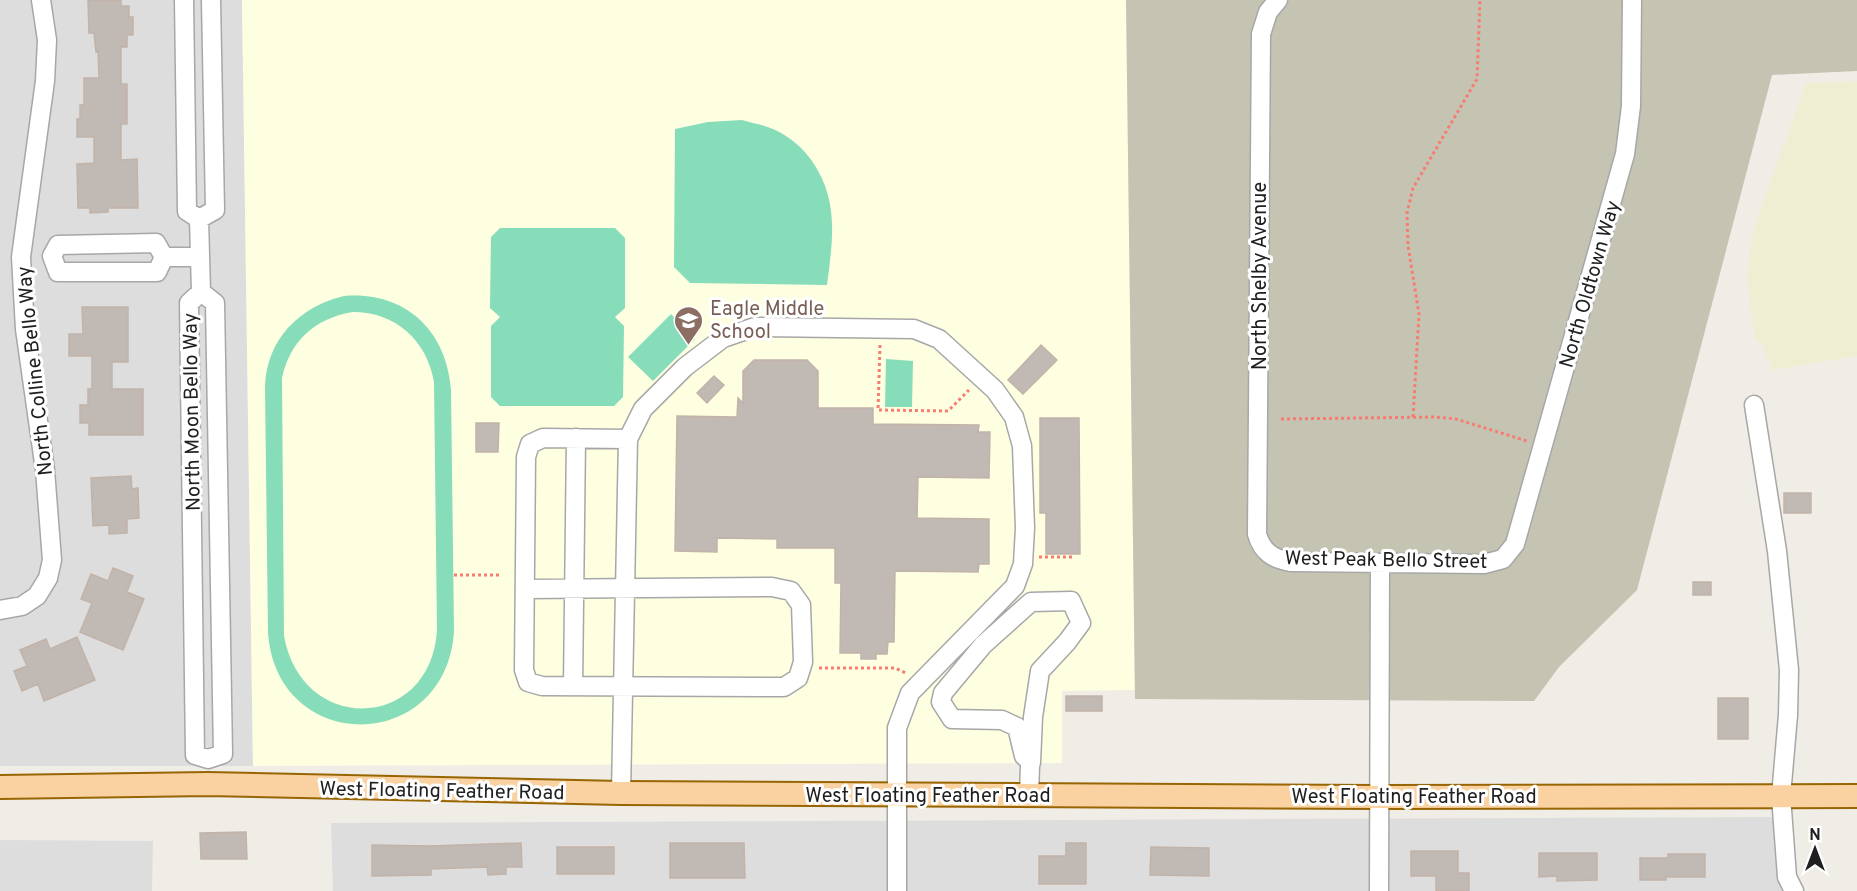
<svg xmlns="http://www.w3.org/2000/svg" width="1857" height="891" font-family="Overpass,sans-serif">
  <rect width="100%" height="100%" fill="#f0ede6"/>
  <path fill="#dedddd" d="M0 0H242L253 766H0Z
    M1780 817 1795 891H333L331 823Z
    M0 840 153 841 152 891H0Z"/>
  <path fill="#fefee1" d="M242 0H1126L1135 690 1062 691V763L253 766Z"/>
  <path fill="#c5c4b2" d="M1126 0H1857V71L1772 75 1637 590 1559 667 1534 701 1135 699Z"/>
  <path fill="#edeed2" d="M1857 81V356L1772 370 1762 343 1755 341 1747 279 1753 230 1806 83Z"/>
  <path fill="#87ddba" fill-rule="evenodd" d="M742 120C752 123 764 125 773 129 789 136 802 147 812 161 839 200 833 239 827 285L690 283 674 267 675 129 708 122Z
    M500 228H615L625 238V308L615 317 624 326 623 397 614 406H500L491 397V326L500 317 490 308 491 237Z
    M344 296C404 291 446 329 451 389L454 632C445 755 277 755 268 633L265 386C267 339 299 307 344 296ZM353 312C395 312 427 340 434 382L437 630C431 731 302 736 284 636L282 378C290 341 315 318 353 312Z
    M671 314 695 339 653 381 628 357Z
    M886 359 913 361 912 407H885Z"/>
  <path fill="#c1b9b3" stroke="#c2b3a9" stroke-width="1.5" d="M88 0H121V6H129V17H133V35H127V47H121V84H127V124H121V160L137 159 138 208H108V212L90 213V208H78L77 164 94 163V137H77V119H80V105H84V78H99L98 51 96 52 94 33H89Z
    M82 307H128V362H112V389H143V435H89V423H80V405H88V389H92V356H69V334H83Z
    M1041 345 1057 360 1023 394 1008 380Z
    M754 360H807L818 371V408H873V424L979 425 978 432H990L989 478 918 477 917 518 989 519V564H979L978 572 895 571 894 642H888L887 654H876V659H861V653H840L841 583H835V548H777V539L717 538V552L675 551 677 416 737 417 738 398 743 403V371Z
    M714 376 724 385 707 403 697 393Z
    M1040 418H1079L1080 554H1046V513H1040Z
    M476 423H499L498 452H476Z
    M131 476 132 489 138 488 139 518 127 519V533L109 534V525L93 526 91 478Z
    M1784 493H1811V513H1784Z
    M113 568 133 576 127 592 144 599 123 650 80 632 92 603 81 599 91 574 108 581Z
    M1693 582H1711V595H1693Z
    M77 637 95 680 44 701 38 684 22 691 14 671 27 666 20 650 46 639 50 649Z
    M1066 696H1102V711H1066Z
    M1718 698H1748V739H1718Z
    M246 832 247 859H201L200 833Z
    M521 843 522 867H506V874L488 875 487 867 431 869V875L372 876V845L431 846Z
    M670 843H744L745 878H670Z
    M1066 843H1086V884H1039V856H1066Z
    M557 847H614V874H557Z
    M1151 847 1209 848V876L1150 875Z
    M1411 851H1458V873H1469V891H1436V876H1411Z
    M1539 853H1597V880L1557 881V876L1539 877Z
    M1668 854H1705V877H1666V880H1640V858H1668Z"/>
  <g fill="none" stroke-linecap="round" stroke-linejoin="round">
    <defs>
      <path id="minor" d="M184 0 187 211 199 219
        M1278 0 1268 12 1261 34 1257 534C1262 552 1273 559 1291 562L1484 564 1503 559 1515 544 1625 154 1631 106 1632 0
        M199 219 215 210 211 0
        M199 219 201 292
        M156 243 164 257 157 272H58L52 256 58 245Z
        M164 257H200
        M201 292 215 303 223 754 208 759 195 755 189 303Z
        M1754 405 1777 551 1789 670 1788 715 1781 796 1787 877 1794 891
        M525 589 772 587 791 591 801 605 803 662 798 678 784 687 542 686 528 682 524 670 526 457 530 444 543 438 628 439
        M0 610 22 606 37 596 48 578 52 560 45 470 25 329 21 257 45 81 47 40 41 0
        M573 686 576 438
        M621 793 628 439 643 409 685 367 723 338 755 327 914 329 939 339 995 390 1014 417 1022 446 1025 528 1023 564 1015 586 910 693 897 728V891
        M1029 795 1030 766 1031 762 1033 717 1040 671 1067 642 1081 623 1071 601 1031 602 983 645 943 693 941 702 952 719 1002 720 1017 727 1024 756 1031 762
        M1379 891 1380 563"/>
      <path id="major" d="M0 787 208 784 621 793 1379 797 1857 796"/>
    </defs>
    <use href="#minor" stroke="#a7a7a7" stroke-width="21"/>
    <use href="#major" stroke="#986503" stroke-width="26"/>
    <path stroke="#f77c71" stroke-width="3" stroke-dasharray="3 3" stroke-linecap="butt" d="M880 345 878 410 948 411 969 390
      M1413 417 1419 314 1408 246 1407 213 1413 188 1477 79 1480 0
      M1281 419 1435 417 1456 419 1527 441
      M1039 557H1074
      M454 575H499
      M819 668H895L906 673"/>
    <use href="#minor" stroke="#fff" stroke-width="18"/>
    <use href="#major" stroke="#fad2a2" stroke-width="22"/>
  </g>
  <defs>
    <symbol id="school-pin" viewBox="-11 -11 22 30"><path d="M0 17L-7.5 6A9.5 9.5 0 1 1 7.5 6Z" fill="#8d6e63" stroke="#fff"/><path d="M0-5L7-2L0 1L-7-2ZM-4 1L0 2.5L4 1V4Q0 6-4 4Z" fill="#fff"/></symbol>
  </defs>
  <g fill-rule="evenodd">
    <use href="#school-pin" x="672" y="304" width="33" height="45"/>
  </g>
  <g text-anchor="middle" stroke-width="6" stroke-linejoin="round" paint-order="stroke">
    <g font-size="20" fill="#202020" stroke="#fff">
      <text transform="translate(1259 276) rotate(-90)" y="7">North Shelby Avenue</text>
      <text transform="translate(1589 284) rotate(-74)" y="7">North Oldtown Way</text>
      <text transform="translate(34 371) rotate(-96)" y="7">North Colline Bello Way</text>
      <text transform="translate(191 412) rotate(-91)" y="7">North Moon Bello Way</text>
      <text transform="translate(1386 559) rotate(1)" y="7">West Peak Bello Street</text>
      <text transform="translate(442 790) rotate(1)" y="7">West Floating Feather Road</text>
      <text x="928" y="802">West Floating Feather Road</text>
      <text x="1414" y="803">West Floating Feather Road</text>
    </g>
    <g font-size="20" fill="#785e54" stroke="#fff" text-anchor="start">
      <text x="710" y="315">Eagle Middle<tspan x="710" dy="23">School</tspan></text>
    </g>
  </g>
  <g transform="translate(1815 849)" stroke="#ffffff" stroke-width="4.5" paint-order="stroke">
  <path d="M0-4.5L10 22L0 15L-10 22Z" fill="#202020"/>
  <text y="-9" font-size="16" font-weight="bold" text-anchor="middle" fill="#202020">N</text>
  </g>
</svg>
